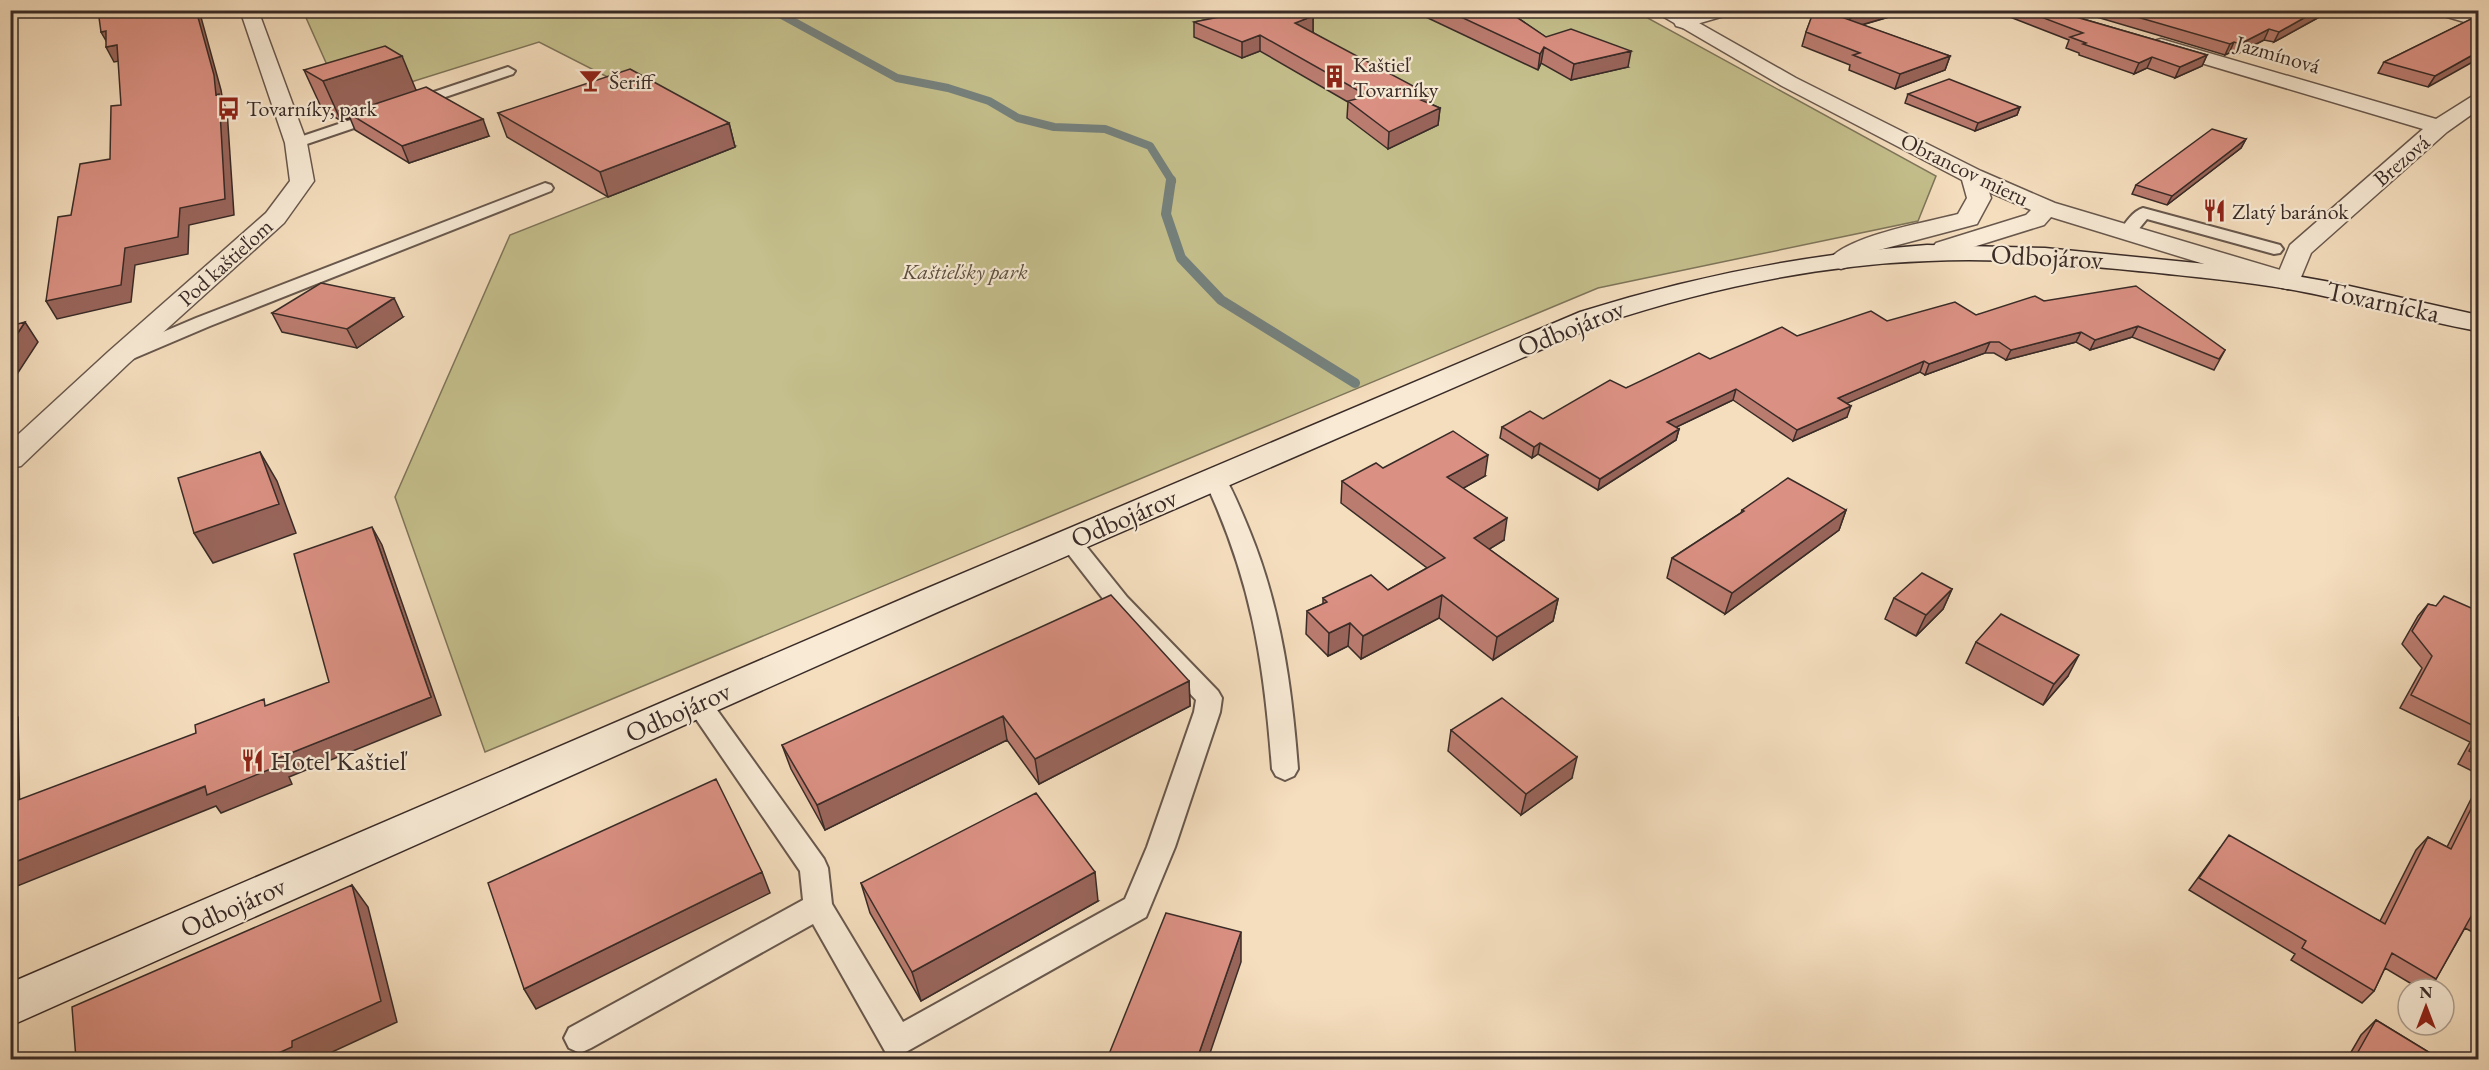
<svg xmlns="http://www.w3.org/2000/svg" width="2489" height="1070" font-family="'EB Garamond',serif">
  <rect width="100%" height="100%" fill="#f5debe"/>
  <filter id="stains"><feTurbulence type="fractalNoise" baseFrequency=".00333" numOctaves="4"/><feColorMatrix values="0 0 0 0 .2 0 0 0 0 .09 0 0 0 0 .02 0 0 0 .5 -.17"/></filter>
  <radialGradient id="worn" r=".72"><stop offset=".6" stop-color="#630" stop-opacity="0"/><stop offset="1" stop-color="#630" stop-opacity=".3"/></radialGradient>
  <path fill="#c4bf8c" stroke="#7e755a" stroke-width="1.5" d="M303 11H1635L1936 176 1918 221 1598 288 485 752 395 497 510 235 736 146 637 92 539 42 344 103Z"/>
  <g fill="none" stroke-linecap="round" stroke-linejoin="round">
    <path stroke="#75817d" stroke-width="8" d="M779 10 778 13 897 78 948 88 989 101 1018 118 1054 127 1105 129 1150 146 1172 181"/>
    <path stroke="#75817d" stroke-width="10" d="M1171 180 1166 214 1181 258 1221 300 1355 383"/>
    <defs>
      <path id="service" d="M508 67 515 71 513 74 301 146 296 148 288 143 291 140Z
        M545 183 551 185 553 188 551 191 210 326 130 360H116L113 356 116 352 196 318Z
        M2143 208 2280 245 2283 249 2280 253 2274 254 2147 219 2133 236H2121L2119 232C2125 223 2133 211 2143 208Z
        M1215 472 1223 474C1234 492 1242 513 1250 532 1281 608 1292 688 1298 769L1294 776 1285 780 1276 776 1272 769C1264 660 1251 579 1204 479L1207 474Z
        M1070 534 1078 536 1127 597 1218 691 1222 698 1220 712 1175 847 1146 917 897 1057 886 1053 813 924 591 1048 580 1053 569 1048 564 1038 569 1028 803 900 800 871 685 703 689 696 698 693 707 696 824 859 828 868 832 904 903 1022 1125 899 1147 847 1194 712 1196 700 1111 609 1062 546 1059 541 1062 536Z"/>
      <path id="minor" d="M240 10H258L307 143 314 181 284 223 128 364 21 466 10 468V442L108 352 266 213 290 181 285 143Z
        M1702 10H1733L1731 14 1683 28 1676 26 1674 22 1676 18Z
        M2435 10H2466L2478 14V26L2437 14Z
        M2161 39 2436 119 2471 97 2478 95V110L2447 132 2311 253 2297 287 2288 289 2279 287 2275 281 2290 245 2423 129 2154 49 2151 45 2154 41Z"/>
      <path id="tertiary" d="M1652 10H1676L1796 78 1981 171 2055 203 2297 275 2301 281 2297 287 2288 289 2279 287 2051 217 2044 225 1954 253 1945 256 1936 253 1932 248 1936 243 2026 215 2031 210 1989 192 1991 198 1977 224 1875 251 1850 266 1841 269 1832 266 1828 261C1845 236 1928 222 1958 214L1967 198 1962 180 1782 86Z"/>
      <path id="secondary" d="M1927 245 2045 248 2257 269 2336 283 2478 315V331C2415 320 2352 300 2288 289 2242 281 2195 277 2149 272 2076 265 2001 257 1928 261 1816 265 1706 289 1600 324L940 611 10 1026V983L916 593 1580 312C1694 276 1808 254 1927 245Z"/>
    </defs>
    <use href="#service" stroke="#68584d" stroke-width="4"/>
    <use href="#minor" stroke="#68584d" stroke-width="3"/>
    <use href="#tertiary" stroke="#68584d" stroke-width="3"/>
    <use href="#secondary" stroke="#392b27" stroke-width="3"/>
    <use href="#service" fill="#f8ead5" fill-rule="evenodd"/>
    <use href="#minor" fill="#f8ead5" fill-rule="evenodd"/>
    <use href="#tertiary" fill="#f8ead5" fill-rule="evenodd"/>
    <use href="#secondary" fill="#f8ead5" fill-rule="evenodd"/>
  </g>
  <path fill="#bb7c70" stroke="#392b27" stroke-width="1.5" d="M1411 10H1506L1546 37 1628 67 1571 80 1541 63 1538 70Z
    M1806 10H1913L1862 25 1950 56 1945 70 1895 89 1849 70 1850 65 1802 46 1806 32 1813 14Z
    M1992 10H2069L2065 12 2066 14 2207 55 2202 66 2175 78 2147 68 2134 74 2079 55V53L2066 48 2069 40Z
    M2073 10H2332L2274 42 2264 40 2235 55 2229 53 2225 55Z
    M1229 15 1313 16V32H1312L1431 104 1440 108 1438 125 1388 149 1347 118 1348 102 1260 51 1242 58 1194 37V22Z
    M2478 16 2428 87 2378 73 2384 62Z
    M304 70 416 90 489 136 409 163 355 130 350 118 341 121 322 109Z
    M1908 94 2020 107 2017 115 1975 131 1905 103Z
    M498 113 729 123 735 147 608 197 507 137Z
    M2246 139 2241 148 2167 205 2132 194 2136 185Z
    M2478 145V157L2472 155Z
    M2478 158V174L2477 161Z
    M2044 301 2225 350 2214 370 2132 337 2090 350 2076 342 2006 360 1994 353H1985L1925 375 1920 372 1846 403 1847 417 1793 441 1733 400 1676 427 1679 429 1676 440 1598 490 1538 454 1532 458 1500 438 1502 427 1543 419 1626 388 1710 359 1797 336 1887 321 1976 315Z
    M272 313 403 317 357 348 282 332Z
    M1383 468 1485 476 1463 488 1504 540 1489 549 1558 599 1553 621 1493 660 1439 618 1361 659 1348 646 1328 656 1306 634 1307 611 1323 604V598L1388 590 1427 568 1341 503 1342 481Z
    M1742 510H1846L1839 530 1725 614 1667 578 1672 558 1741 513Z
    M1952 589 1943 609 1916 636 1885 619 1894 598Z
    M2428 604 2435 606 2478 611V774L2458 764 2470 742 2400 708 2422 668 2402 644 2418 616Z
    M1976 642 2068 676 2043 705 1966 663Z
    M1189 681 1190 706 1039 784 1007 740 825 830 791 769 782 745Z
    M1451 730 1572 778 1521 815 1448 751Z
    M2478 785V935L2465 928 2436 979 2426 989H2420L2385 968 2374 991 2362 1003 2291 960 2295 954 2189 890 2220 848 2380 921 2416 850 2428 837 2447 847Z
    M861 883 1098 901 921 1001 870 913Z
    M2376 1020 2440 1059H2347L2361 1035Z"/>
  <path fill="#99655b" stroke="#392b27" stroke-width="1.5" d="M196 10H199L221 90 223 102 227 110 234 215 189 225 188 254 135 265 131 302 57 319 46 301 125 248 180 208 216 95Z
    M1879 10H1913L1847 29 1850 18Z
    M2318 10H2332L2274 42 2279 32Z
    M1313 16V32L1294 39 1295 23Z
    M2269 29 2264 40 2235 55 2240 44Z
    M106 31 109 46 101 32Z
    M1260 35V51L1242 58V42Z
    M2234 42 2229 53 2225 55 2230 44Z
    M117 45 125 60 114 62 106 47Z
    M1544 47 1541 63 1538 70 1540 54Z
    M1631 51 1628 67 1571 80 1574 64Z
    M2478 52V59L2428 87 2435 76Z
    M2207 55 2202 66 2175 78 2180 67Z
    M402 56 418 95 348 113 350 118 341 121 323 81Z
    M1950 56 1945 70 1895 89 1900 74Z
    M2152 57 2147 68 2134 74 2139 63Z
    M1432 96 1430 112 1440 108 1438 125 1388 149 1389 132 1421 100Z
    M2020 107 2017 115 1975 131 1978 123Z
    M483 119 489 136 409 163 402 146Z
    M729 123 735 147 608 197 600 172Z
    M2246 139 2241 148 2167 205 2172 196Z
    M394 298 403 317 357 348 347 329Z
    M25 322 38 342 10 385V345Z
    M2138 326 2132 337 2090 350 2095 340Z
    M2081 332 2076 342 2006 360 2011 350Z
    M1990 342 1985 353 1925 375 1929 364Z
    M1924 361 1920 372 1834 409 1838 398Z
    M1736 389 1733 400 1664 433 1667 422Z
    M1851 406 1847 417 1793 441 1797 430Z
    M1679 429 1676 440 1598 490 1600 479Z
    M1540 443 1538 454 1532 458 1534 447Z
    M260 452 277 481 296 533 213 563 194 533Z
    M1488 455 1485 476 1444 499 1447 477Z
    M1846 510 1839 530 1725 614 1732 593Z
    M1507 518 1504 540 1470 561 1474 538Z
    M372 527 382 545 441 715 289 777 292 784 221 813 216 806 10 889V864L431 697Z
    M1952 589 1943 609 1916 636 1926 615Z
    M1442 595 1439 618 1361 659 1363 636Z
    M1558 599 1553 621 1493 660 1497 637Z
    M1350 623 1348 646 1328 656 1329 633Z
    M2079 655 2068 676 2043 705 2054 684Z
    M1189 681 1190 706 1039 784 1035 759Z
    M10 708 18 717 20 825 10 815Z
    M1003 716 1007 740 825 830 817 805Z
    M1577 757 1572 778 1521 815 1526 794Z
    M762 872 770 893 536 1009 524 989Z
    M1095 872 1098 901 921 1001 912 972Z
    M352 885 368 907 397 1022 317 1059H265L292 1041Z
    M1241 932V962L1208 1059H1197Z"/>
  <path fill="#da9082" stroke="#392b27" stroke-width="1.5" d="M98 10H196L214 75 216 95 219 94 225 199 180 208 178 237 125 248 121 285 46 301 58 217 71 215 80 164 110 159 111 106 121 105 117 45 106 47V31L101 32Z
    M1232 10H1312L1313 16 1295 23 1432 96 1421 100 1440 108 1389 132 1348 101 1368 96 1260 35 1242 42 1194 22 1229 15Z
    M1446 10H1506L1546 37 1571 29 1631 51 1574 64 1544 47 1540 54Z
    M1814 10H1822L1950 56 1900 74 1853 55 1860 53 1806 32Z
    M1832 10H1879L1850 18Z
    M2023 10H2064L2066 14 2207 55 2180 67 2152 57 2139 63 2083 44 2086 43 2070 37 2083 33Z
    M2113 10H2318L2279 32 2269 29 2240 44 2234 42 2230 44Z
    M2477 16H2478V52L2435 76 2384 62Z
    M385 46 402 56 323 81 304 70Z
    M630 69 729 123 600 172 498 113Z
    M1949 79 2020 107 1978 123 1908 94Z
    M426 87 483 119 402 146 348 113Z
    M2212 129 2246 139 2172 196 2136 185Z
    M321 283 394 298 347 329 272 313Z
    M2136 286 2225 350 2219 359 2138 326 2095 340 2081 332 2011 350 1999 342H1990L1929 364 1924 361 1838 398 1851 406 1797 430 1736 389 1667 422 1679 429 1600 479 1540 443 1534 447 1502 427 1530 411 1543 419 1610 380 1626 388 1699 353 1710 359 1782 327 1797 336 1871 311 1887 321 1955 302 1976 315 2035 296 2044 301Z
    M25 322 10 345V326Z
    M1453 431 1488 455 1447 477 1507 518 1474 538 1558 599 1497 637 1442 595 1363 636 1350 623 1329 633 1307 611 1327 602 1323 598 1371 575 1388 590 1445 558 1342 481 1376 463 1383 468Z
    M260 452 279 504 194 533 178 478Z
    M1788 478 1846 510 1732 593 1672 558 1744 511 1742 510Z
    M372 527 431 697 276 759 278 766 207 795 205 786 10 864V803L196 733 195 725 264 699 265 706 329 682 294 554Z
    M1922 573 1952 589 1926 615 1894 598Z
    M1111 595 1189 681 1035 759 1003 716 817 805 782 745Z
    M2444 596 2478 611V728L2411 695 2432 656 2412 631 2428 604 2436 606Z
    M2001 614 2079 655 2054 684 1976 642Z
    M1502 698 1577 757 1526 794 1451 730Z
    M2478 735V756L2469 751Z
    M716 779 762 872 524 989 488 883Z
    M1036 793 1095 872 912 972 861 883Z
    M2478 795V916L2473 913 2436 979 2392 953 2374 991 2302 948 2306 941 2199 878 2229 835 2385 924 2428 837 2451 849Z
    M352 885 381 1001 292 1041V1047L265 1059H76L72 1007Z
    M1166 913 1241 932 1197 1059H1107Z
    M2376 1020 2440 1059H2354Z"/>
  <defs>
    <symbol id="building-bare" viewBox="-9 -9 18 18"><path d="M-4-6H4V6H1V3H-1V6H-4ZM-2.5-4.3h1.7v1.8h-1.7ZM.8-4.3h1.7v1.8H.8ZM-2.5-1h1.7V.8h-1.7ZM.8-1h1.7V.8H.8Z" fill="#8f2418" stroke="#f8ead5" stroke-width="2.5" paint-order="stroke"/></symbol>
    <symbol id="bar-bare" viewBox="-9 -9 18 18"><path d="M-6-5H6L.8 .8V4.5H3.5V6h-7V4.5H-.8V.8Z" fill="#8f2418" stroke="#f8ead5" stroke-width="2.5" paint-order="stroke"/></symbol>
    <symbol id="bus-bare" viewBox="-9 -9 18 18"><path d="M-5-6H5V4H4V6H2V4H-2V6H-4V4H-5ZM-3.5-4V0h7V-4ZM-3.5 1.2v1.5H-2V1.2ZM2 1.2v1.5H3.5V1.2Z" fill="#8f2418" stroke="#f8ead5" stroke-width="2.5" paint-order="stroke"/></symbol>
    <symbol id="restaurant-bare" viewBox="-9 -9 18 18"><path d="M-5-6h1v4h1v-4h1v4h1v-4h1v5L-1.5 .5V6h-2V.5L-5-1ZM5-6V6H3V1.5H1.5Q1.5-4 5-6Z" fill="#8f2418" stroke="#f8ead5" stroke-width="2.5" paint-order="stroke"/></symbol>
  </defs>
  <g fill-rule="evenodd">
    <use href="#building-bare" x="1318" y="60" width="33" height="33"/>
    <use href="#bar-bare" x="574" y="64" width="33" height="33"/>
    <use href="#bus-bare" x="212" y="92" width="33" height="33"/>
    <use href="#restaurant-bare" x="2198" y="194" width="33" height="33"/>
    <use href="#restaurant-bare" x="236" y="744" width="33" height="33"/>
  </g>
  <g text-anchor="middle" stroke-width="4.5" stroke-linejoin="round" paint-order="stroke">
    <g font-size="22" fill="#392b27" stroke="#f8ead5">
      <text transform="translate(2278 54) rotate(16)" y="8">Jazmínová</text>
      <text transform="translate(2401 160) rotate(-41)" y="8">Brezová</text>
      <text transform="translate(1965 169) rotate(26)" y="8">Obrancov mieru</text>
      <text transform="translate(225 262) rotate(-42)" y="8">Pod kaštieľom</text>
    </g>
    <g font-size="22" fill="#392b27" stroke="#f8ead5" text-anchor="start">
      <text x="1353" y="72">Kaštieľ<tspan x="1353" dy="25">Tovarníky</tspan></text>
      <text x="609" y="89">Šeriff</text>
      <text x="246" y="116">Tovarníky, park</text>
      <text x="2232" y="219">Zlatý baránok</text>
    </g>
    <g font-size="22" font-style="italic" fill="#5c5040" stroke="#f8ead5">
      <text x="965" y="279">Kaštieľsky park</text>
    </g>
    <g font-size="27" fill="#392b27" stroke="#f8ead5">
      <text transform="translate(2047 257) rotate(3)" y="9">Odbojárov</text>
      <text transform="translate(2383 302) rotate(12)" y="9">Tovarnícka</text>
      <text transform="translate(1571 328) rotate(-22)" y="9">Odbojárov</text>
      <text transform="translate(1124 518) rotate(-23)" y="9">Odbojárov</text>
      <text transform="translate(678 712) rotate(-24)" y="9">Odbojárov</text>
      <text transform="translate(233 907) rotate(-24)" y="9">Odbojárov</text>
    </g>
    <g font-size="27" fill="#392b27" stroke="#f8ead5" text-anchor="start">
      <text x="270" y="770">Hotel Kaštieľ</text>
    </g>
  </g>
  <rect width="2489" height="1070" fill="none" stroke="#f5debe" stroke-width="36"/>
  <rect x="12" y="12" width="2465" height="1046" fill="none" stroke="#392b27" stroke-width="3"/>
  <rect x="18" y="18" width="2453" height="1034" fill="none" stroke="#392b27" stroke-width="1.5"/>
  <g transform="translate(2426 1007)"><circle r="28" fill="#f8ead5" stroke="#ac9e8f" stroke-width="1.5"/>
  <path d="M0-4.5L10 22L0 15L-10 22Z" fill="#8f2418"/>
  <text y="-9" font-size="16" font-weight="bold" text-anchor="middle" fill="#392b27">N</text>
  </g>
  <rect width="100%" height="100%" filter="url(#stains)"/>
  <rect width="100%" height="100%" fill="url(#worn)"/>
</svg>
